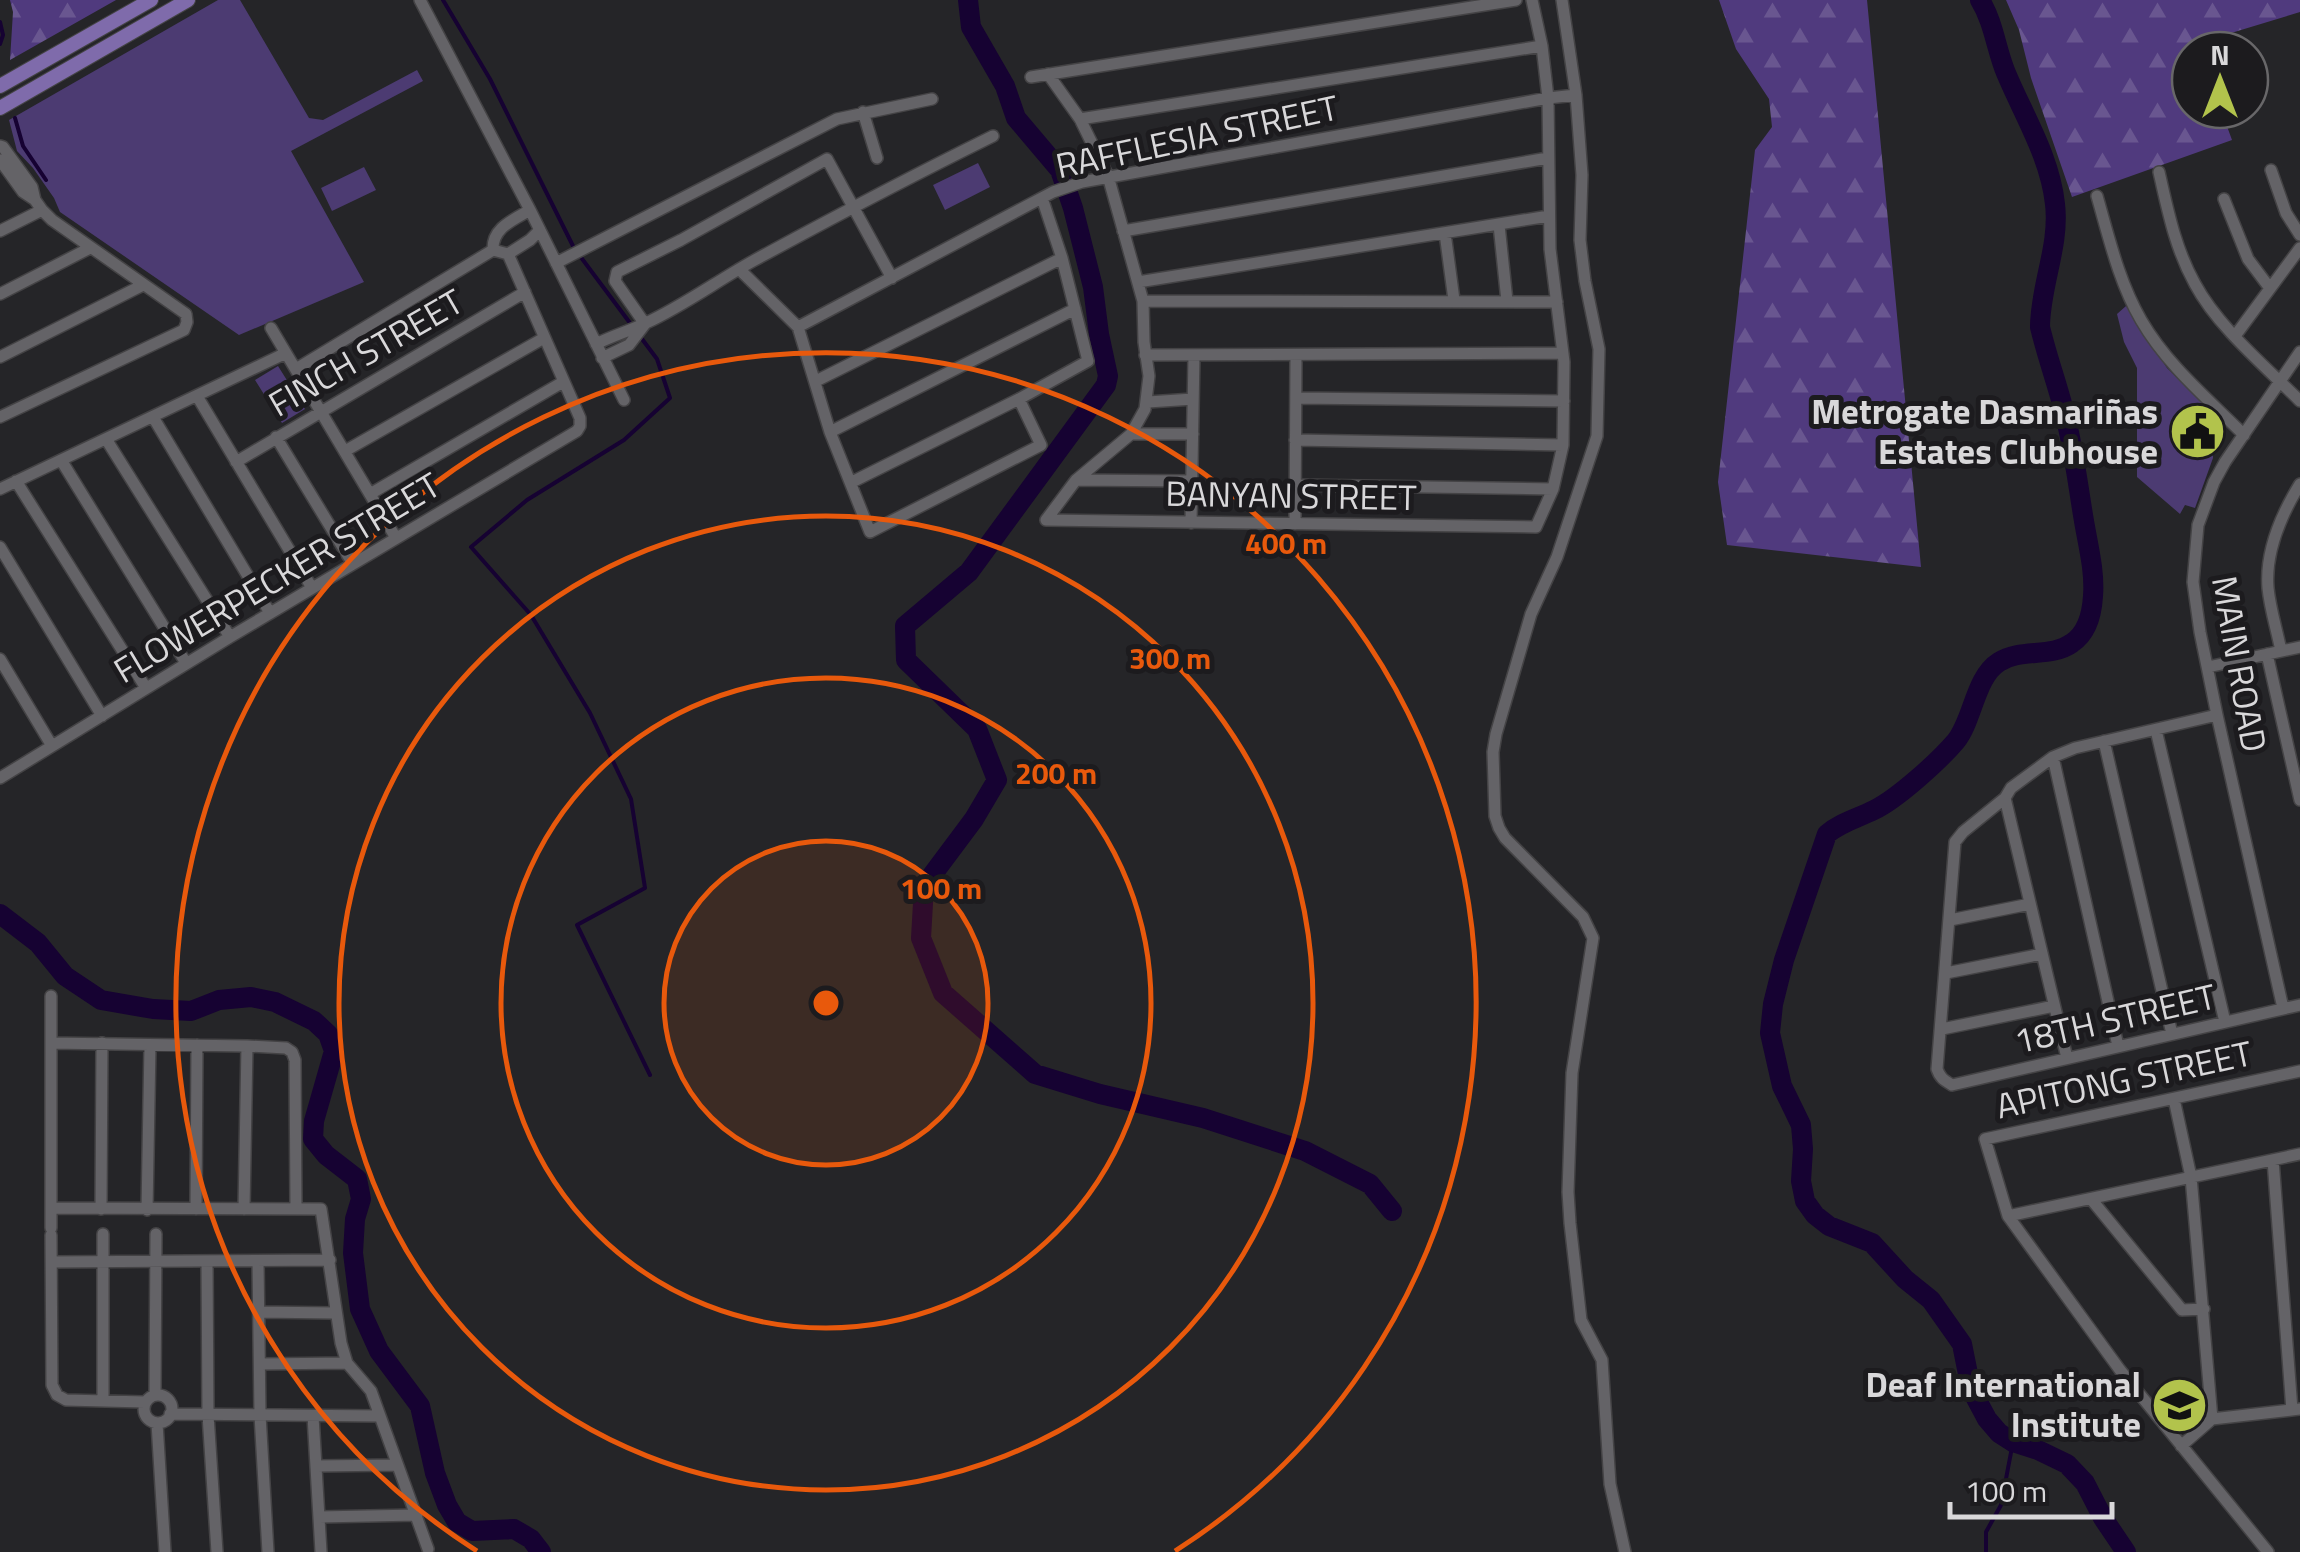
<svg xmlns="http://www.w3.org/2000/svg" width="2300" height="1552" font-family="'Titillium Web',sans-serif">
  <defs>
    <pattern id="forest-firs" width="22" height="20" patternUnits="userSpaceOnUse" patternTransform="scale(2.5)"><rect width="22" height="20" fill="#503a7e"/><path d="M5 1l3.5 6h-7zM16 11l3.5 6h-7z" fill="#695690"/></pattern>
  </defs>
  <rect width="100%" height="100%" fill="#252528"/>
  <path fill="#4c3b72" d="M218 0H240L309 118 323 120 417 70 423 81 291 151 364 282 239 335 60 212 54 198 33 168 17 151 9 120Z
    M978 163 990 187 945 210 933 185Z
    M364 167 376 190 332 211 321 188Z
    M2126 306 2167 368 2212 412 2213 458 2195 508 2185 505 2180 514 2137 477V368L2124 342 2117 314Z
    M278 366 305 409 282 423 255 380Z"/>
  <path fill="url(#forest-firs)" d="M10 0H116L10 60 13 12Z
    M1719 0H1867L1921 567 1727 545 1718 482 1755 150 1772 127 1769 99 1736 49Z
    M2006 0H2300V12L2198 43 2200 50H2190V110H2221L2232 140 2072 197 2031 78 2019 30Z"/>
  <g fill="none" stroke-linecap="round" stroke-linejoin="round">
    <path stroke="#160232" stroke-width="4" d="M443 0 490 79 574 248 633 327
      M0 22 3 35 0 44
      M15 118 23 146 46 180
      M639 335 657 359 670 398 624 440 527 500 471 547 531 615 590 713 631 799 645 888 577 925 650 1075
      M1986 1552V1532L2001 1505 2013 1442"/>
    <path stroke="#160232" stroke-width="20" d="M968 0 971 27 1005 86 1016 118 1060 170 1073 208 1093 287 1099 334 1108 376 1106 385 969 572 905 626 906 660 977 729 997 780 974 819 924 886 921 938 943 993 1035 1074 1100 1094 1203 1118 1305 1151 1370 1184 1392 1211
      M1980 0C1994 23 1996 49 2006 73 2024 116 2050 157 2055 204 2060 246 2040 286 2040 327 2047 357 2058 386 2065 415 2074 450 2078 486 2084 521 2088 545 2095 571 2093 596 2092 613 2087 633 2072 643 2051 658 2021 648 1999 662 1975 677 1973 720 1956 741 1939 761 1897 799 1874 810 1858 818 1841 822 1827 834L1784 960 1773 1004 1770 1033 1782 1086 1801 1125 1803 1149 1801 1181 1805 1201 1815 1215 1829 1226 1872 1243 1905 1279 1931 1300 1962 1344 1971 1389 1987 1419 1999 1433 2013 1442 2038 1450 2067 1464 2085 1483 2103 1518 2126 1552
      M0 914 38 943 65 976 101 1000 153 1009 191 1011 219 1000 251 997 275 1002 314 1021 328 1034 334 1051 314 1121 313 1139 326 1155 357 1179 361 1199 355 1219 353 1253 360 1309 379 1351 420 1406 435 1473 447 1505 457 1522 472 1531 514 1529 531 1539 541 1552"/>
    <defs>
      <path id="minor" d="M420 0 530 210 624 400
        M1562 0 1576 95 1582 175 1580 240 1585 281 1599 349 1597 436 1557 557 1531 614 1496 734 1493 752 1495 816 1499 828 1505 838 1583 917 1593 938 1572 1073 1568 1192 1570 1223 1581 1320 1602 1360 1610 1484 1625 1552
        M1031 77 1516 0
        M863 112 877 158
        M1080 119 1542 46
        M0 146 3 147 32 187 35 200 42 210 52 220 186 314 187 322 184 330 0 417
        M0 160 23 192 35 200
        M2271 170 2286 213 2300 235
        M2159 172C2168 211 2175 248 2195 284 2218 327 2265 366 2300 401
        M2097 196C2109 238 2119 282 2141 320 2167 365 2207 398 2244 435
        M2224 199 2248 259 2269 287
        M1499 225 1507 301
        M0 231 42 210
        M1123 231 1548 158
        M1445 233 1454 300
        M493 250C492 228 513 220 530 210
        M556 263 837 119 932 99
        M739 269 798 327 830 432 870 532 1041 445 1019 399
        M1138 282 1549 216
        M0 294 90 248
        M1143 301 1557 302
        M645 324 615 281 617 272 681 240 827 159 892 278
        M798 327 1053 192 1082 182 1548 98 1576 95
        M271 328 396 538
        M2235 336 2300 248
        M596 344C612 336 629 331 646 323 683 306 717 281 753 261 832 218 912 176 993 136
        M1145 355 1563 353
        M0 357 143 285
        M602 358 629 345 645 324
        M296 369 493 250 508 254 530 240 540 230
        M816 381 1062 258
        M197 396 312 588
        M1296 398 1564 401
        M1148 402 1193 399
        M153 417 270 613
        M830 432 1075 309
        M1131 434H1193
        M276 437 353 564
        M106 439 230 637
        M1295 440 1563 445
        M345 451 544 338
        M61 460 186 663
        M236 462 525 292
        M1076 480 1192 481
        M16 481 146 688
        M852 482 1019 399 1088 361 1062 258 1042 198
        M1295 485 1553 489
        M0 489 286 353
        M370 494 563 382
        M1046 520 1536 527 1553 489 1563 445 1564 362 1550 249 1548 98 1542 46 1532 0
        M1046 520 1076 480 1131 434 1145 409 1149 376 1144 342 1143 301 1108 176 1080 119 1048 74
        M1191 523 1194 355
        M1295 524 1296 355
        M0 547 102 716
        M2281 651C2277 630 2270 609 2268 588 2265 551 2281 515 2300 484
        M2267 654 2300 800
        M0 659 52 746
        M2208 667 2300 647
        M2217 715 2075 748 2053 757 2011 788 2005 798 1963 832 1955 842 1937 1069C1940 1078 1944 1080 1952 1085L2300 1005
        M2156 730 2225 1022
        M2104 741 2172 1034
        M2053 757 2118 1046
        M0 778 230 637 577 431 580 426V418L508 254
        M2005 798 2067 1058
        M1950 920 2030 904
        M1946 973 2042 954
        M51 996V1228
        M2283 1008 2217 715 2200 632 2193 582 2198 525 2214 482 2225 462 2300 352
        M1942 1029 2054 1006
        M51 1043 247 1046 286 1048 292 1052 295 1060 296 1209
        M2174 1099 2191 1177 2212 1419
        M2273 1160 2292 1410
        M2091 1199 2182 1310 2204 1309
        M51 1208 321 1209 341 1343 347 1363 371 1391 428 1549
        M101 1209 102 1043
        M196 1209 197 1045
        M244 1209 247 1046
        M147 1210 150 1045
        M2008 1216 2300 1154
        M103 1234V1401
        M51 1235 52 1385 57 1395 66 1400 145 1402
        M207 1261 208 1415 217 1552
        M258 1261 260 1415 268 1552
        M52 1262 330 1260
        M259 1312 335 1313
        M260 1364 347 1363
        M155 1395 156 1234
        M144 1409a14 14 0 1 1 28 0a14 14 0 1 1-28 0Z
        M170 1414 380 1416
        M313 1416 321 1552
        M157 1423 165 1552
        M2181 1446 2212 1419 2300 1409
        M316 1466 397 1465
        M319 1517 417 1515
        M2268 1552 2120 1370 2008 1216 1985 1139 2300 1071"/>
      <path id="major" d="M0 86 151 0
        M0 108 188 0"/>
    </defs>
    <use href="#minor" stroke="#444345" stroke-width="14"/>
    <use href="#major" stroke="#444345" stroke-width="16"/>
    <use href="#minor" stroke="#646367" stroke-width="11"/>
    <use href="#major" stroke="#7f6bab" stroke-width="14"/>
  </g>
  <circle cx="826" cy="1003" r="162" fill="#e8590c" fill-opacity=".12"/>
  <g fill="none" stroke="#e8590c" stroke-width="5">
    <circle cx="826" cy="1003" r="162"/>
    <circle cx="826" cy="1003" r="325"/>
    <circle cx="826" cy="1003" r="487"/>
    <path d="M477 1551A650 650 0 1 1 1175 1551"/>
  </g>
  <defs>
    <symbol id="civic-disc" viewBox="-11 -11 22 22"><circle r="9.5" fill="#b2c34c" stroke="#1c1b1e"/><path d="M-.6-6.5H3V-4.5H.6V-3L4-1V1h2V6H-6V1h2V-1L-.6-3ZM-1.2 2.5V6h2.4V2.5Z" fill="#111"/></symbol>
    <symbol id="school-disc" viewBox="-11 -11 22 22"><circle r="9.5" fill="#b2c34c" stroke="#1c1b1e"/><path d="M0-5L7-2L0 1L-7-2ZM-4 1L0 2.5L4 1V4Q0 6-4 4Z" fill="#111"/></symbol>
  </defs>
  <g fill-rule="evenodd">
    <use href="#civic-disc" x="2166" y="400" width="63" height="63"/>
    <use href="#school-disc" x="2148" y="1374" width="63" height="63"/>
  </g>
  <g text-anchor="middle" stroke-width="10" stroke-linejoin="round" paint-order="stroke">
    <g font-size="35" fill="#d9d8da" stroke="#1c1b1e">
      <text transform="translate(1197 137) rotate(-12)" y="12">RAFFLESIA STREET</text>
      <text transform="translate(366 353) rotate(-30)" y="12">FINCH STREET</text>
      <text transform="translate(1291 496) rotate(1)" y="12">BANYAN STREET</text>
      <text transform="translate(277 578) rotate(-31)" y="12">FLOWERPECKER STREET</text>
      <text transform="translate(2239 664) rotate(80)" y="12">MAIN ROAD</text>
      <text transform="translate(2115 1019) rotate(-13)" y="12">18TH STREET</text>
      <text transform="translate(2124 1080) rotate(-12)" y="12">APITONG STREET</text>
    </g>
    <g font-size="35" font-weight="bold" fill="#d9d8da" stroke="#1c1b1e" text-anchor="end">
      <text x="2158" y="424">Metrogate Dasmariñas<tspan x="2158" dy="40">Estates Clubhouse</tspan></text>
      <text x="2141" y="1397">Deaf International<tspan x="2141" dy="40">Institute</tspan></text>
    </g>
  </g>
  <circle cx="826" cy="1003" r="15" fill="#e8590c" stroke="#1c1b1e" stroke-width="5"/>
  <g font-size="30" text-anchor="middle" font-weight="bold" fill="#e8590c" stroke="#1c1b1e" stroke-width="10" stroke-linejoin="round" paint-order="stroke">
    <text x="1286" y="554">400 m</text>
    <text x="1170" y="669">300 m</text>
    <text x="1056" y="784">200 m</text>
    <text x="941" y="899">100 m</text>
  </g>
  <g transform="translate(2220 80)"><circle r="48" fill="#1c1b1e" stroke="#686769" stroke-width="2.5"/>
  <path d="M0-8L18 38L0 25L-18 38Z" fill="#b2c34c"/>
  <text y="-15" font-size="28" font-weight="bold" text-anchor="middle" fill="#d9d8da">N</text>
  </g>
  <path d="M1950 1502v15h162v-15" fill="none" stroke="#d9d8da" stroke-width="5"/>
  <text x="1965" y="1502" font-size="30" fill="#d9d8da" stroke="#1c1b1e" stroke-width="8" paint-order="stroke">100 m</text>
</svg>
